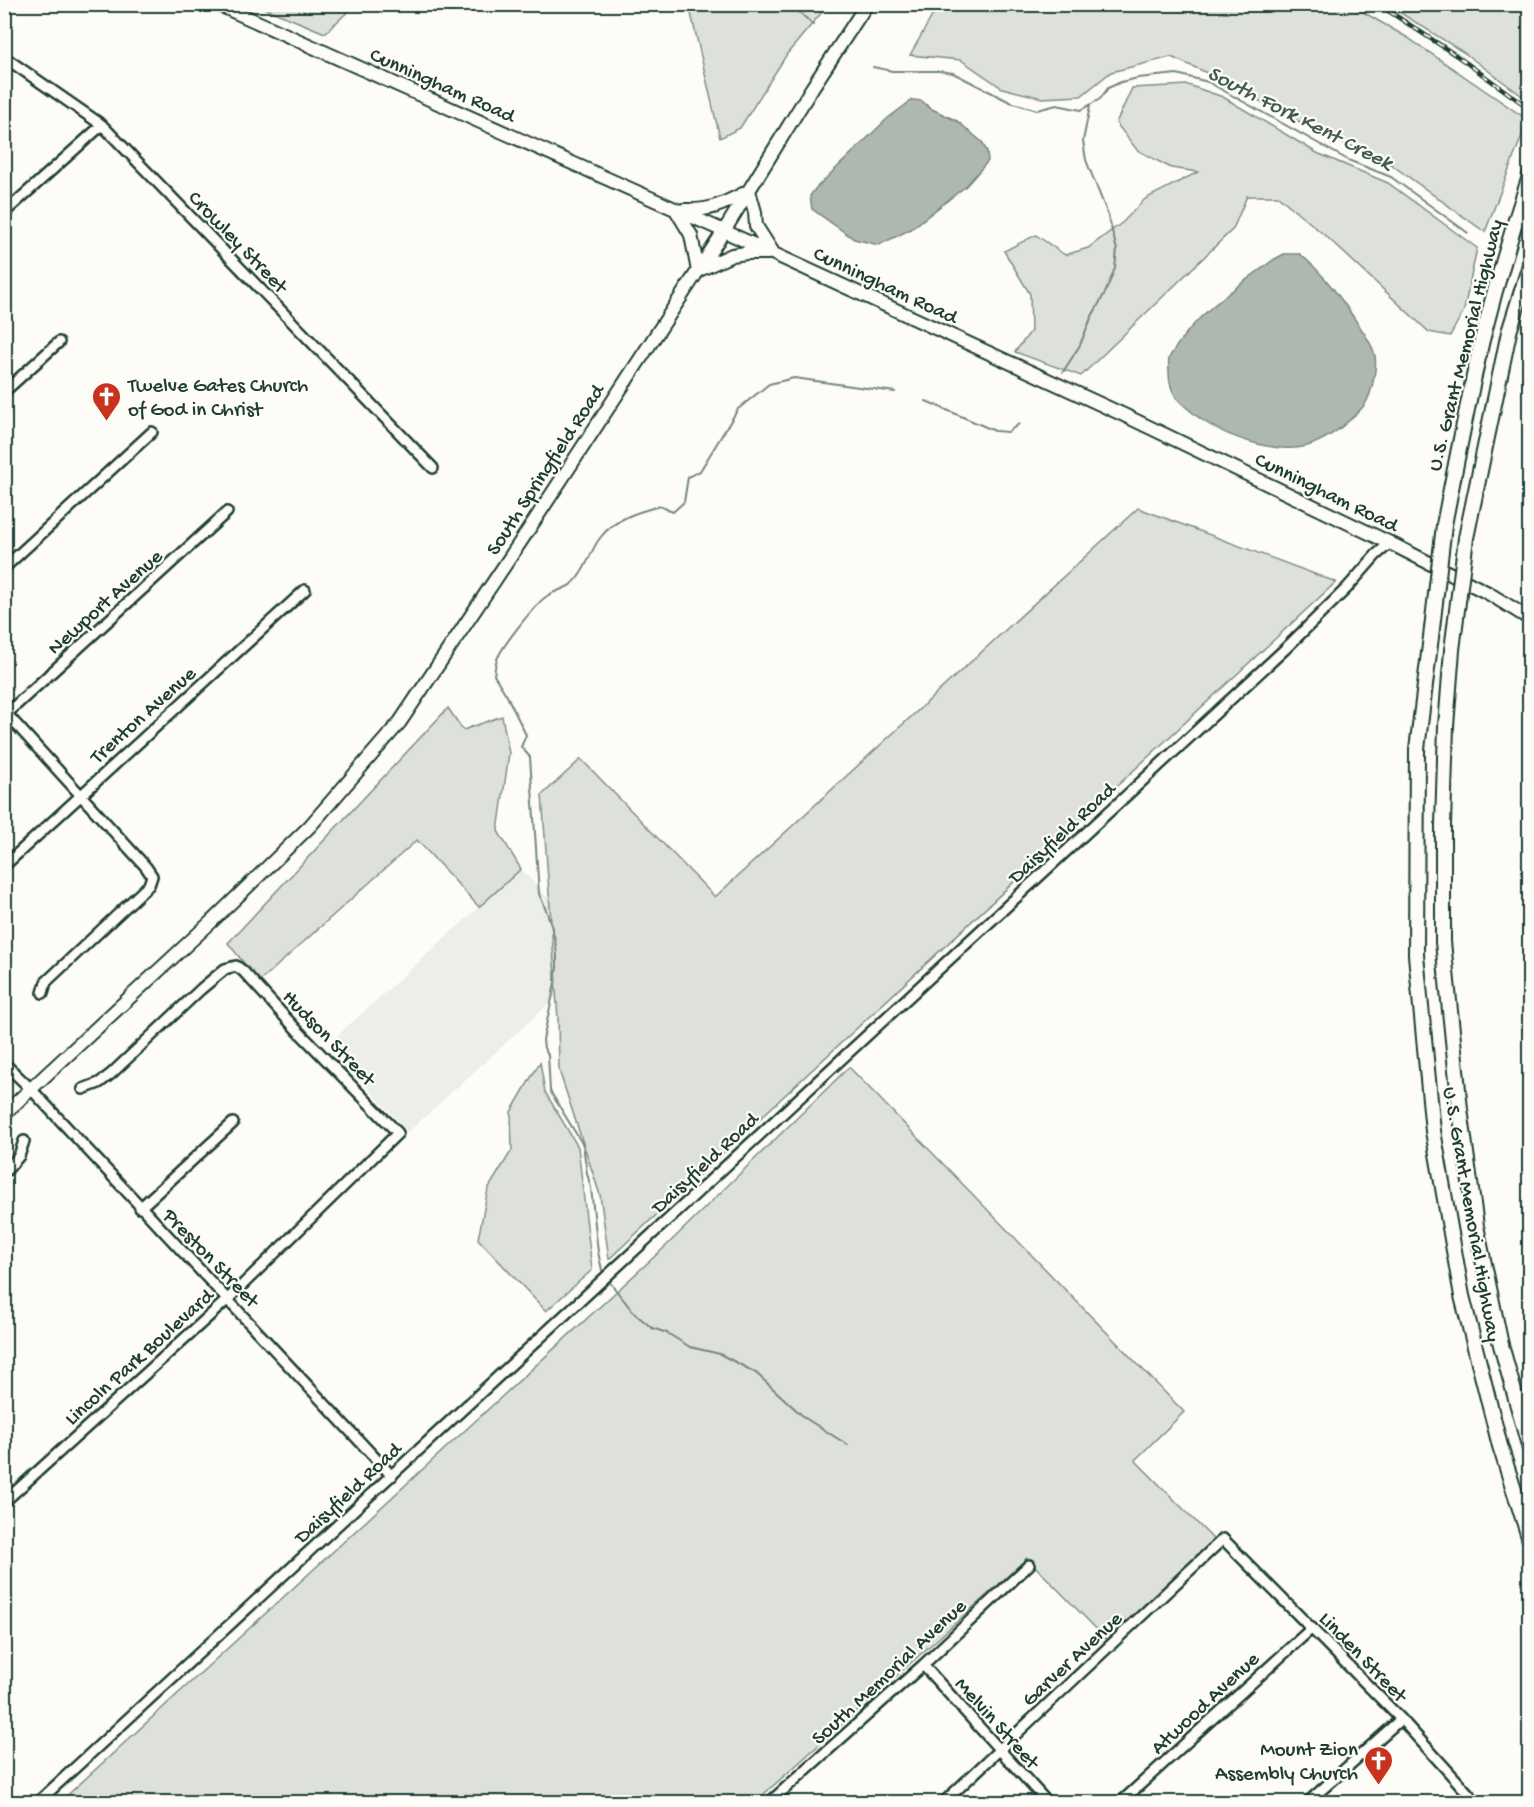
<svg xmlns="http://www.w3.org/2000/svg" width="1534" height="1807" font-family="'Gochi Hand',sans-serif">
  <rect width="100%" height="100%" fill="#fdfcf7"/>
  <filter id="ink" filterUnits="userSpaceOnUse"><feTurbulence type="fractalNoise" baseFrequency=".0167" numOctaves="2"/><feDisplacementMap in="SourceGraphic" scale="12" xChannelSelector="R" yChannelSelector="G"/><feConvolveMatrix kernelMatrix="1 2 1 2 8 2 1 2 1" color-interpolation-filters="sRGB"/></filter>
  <g filter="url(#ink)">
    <path fill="#eceee9" d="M521 869 601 956 408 1132 328 1044Z"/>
    <path fill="#dde0db" stroke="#7e8e88" stroke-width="1.5" d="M939 4 1351 5 1408 38 1528 120 1485 232 1389 163 1315 130 1203 71 1171 57 1111 72 1081 96 1042 98 1002 88 961 60 910 55Z
      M257 5H355L325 33Z
      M689 5V4L828 5 787 54 740 128 720 138Z
      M1388 5H1529V101L1463 52Z
      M1188 85 1223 97 1317 153 1388 183 1477 248 1464 310 1450 336 1429 332 1328 238 1278 196H1247L1233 229 1081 376 1015 352 1031 331 1030 294 1004 251 1036 235 1065 255 1088 248 1123 222 1145 199 1198 172 1171 168 1137 150 1116 123 1132 88Z
      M1138 508 1336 582 609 1259 600 1195 559 1070 558 1019 542 795 581 759 715 897Z
      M448 708 463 730 502 716 509 753 498 831 521 869 479 907 417 840 259 982 228 943Z
      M540 1062 545 1092 578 1147 592 1270 546 1311 478 1239 488 1189 512 1150 511 1112Z
      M849 1067 1184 1412 1135 1460 1214 1540 1109 1642 1027 1558 997 1586 755 1802H60L666 1246Z"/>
    <path fill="#aeb8b1" stroke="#75877f" stroke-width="1.5" d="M912 100 922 101 930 108 957 121 982 142 987 152 988 161 966 186 911 229 879 245 854 239 812 209 810 196 815 189 888 118Z
      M1284 254H1300C1324 274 1341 298 1358 324 1364 333 1373 345 1375 356 1377 367 1372 394 1365 404 1363 408 1359 411 1356 414 1342 428 1327 440 1307 446 1274 455 1219 435 1193 413 1178 401 1169 393 1169 372 1169 369 1168 363 1169 359 1170 355 1174 351 1176 347 1199 311 1239 286 1273 260Z"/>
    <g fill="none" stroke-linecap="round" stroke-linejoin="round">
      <path stroke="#75877f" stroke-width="2" d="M791 4 813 25
        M873 67 892 71H940L953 73 1010 102 1037 110 1057 105 1081 110 1100 99 1108 88 1121 82 1138 78 1177 74 1208 82 1348 160 1391 177 1468 233
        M1063 372 1080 345 1091 318 1106 291 1115 268 1117 250 1108 215 1086 160 1083 141 1090 106
        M926 401 995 431 1008 432 1019 424
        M605 1275 602 1270 598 1252 591 1188 587 1173 583 1145 550 1091 548 1055 544 1048 543 1040C547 1018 556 987 557 966 558 941 550 917 539 894L530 757 521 747 526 735 507 696 494 675C495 670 495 662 498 657 504 644 535 604 547 596 555 590 567 590 575 581 587 569 590 551 600 538 615 518 638 512 660 506L673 512 684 502 688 477 700 471 738 409 769 384 794 378 895 392
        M608 1280 634 1313 652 1328 667 1333 690 1347 720 1354 756 1373 805 1418 848 1445"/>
      <defs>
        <path id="minor" d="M4 57 102 125 433 468
          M4 213 102 125
          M4 392 59 342
          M4 568 152 432
          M4 711 146 867 152 876 149 885 46 982 43 993
          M4 716 227 512
          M4 866 305 590
          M4 1063 31 1089 392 1476
          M4 1173 19 1156 24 1141
          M140 1208 233 1123
          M4 1502 228 1299 398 1133 297 1030 243 971 236 966 225 969 201 989 111 1074 99 1083 83 1089
          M923 1665 1047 1802
          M38 1802 1285 649 1347 588 1376 555 1390 543
          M770 1802 923 1665 1029 1565
          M944 1802 1223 1539 1401 1719 1476 1802
          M1121 1802 1312 1628
          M1308 1802 1401 1719"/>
        <path id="major" d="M217 4 724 231 1126 416 1390 543 1488 593 1530 619
          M676 210 691 235 698 271
          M683 210C712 211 723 204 749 191L755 212 756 226 772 251
          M699 270 732 255 746 253H768
          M4 1114 211 922 310 826 400 722 525 535 724 231 812 88 867 4"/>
        <path id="highway" d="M1444 525C1456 463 1468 401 1482 340 1496 285 1512 230 1530 176
          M1466 538 1509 332 1530 265
          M1431 637 1417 749 1416 955 1433 1131 1462 1296 1500 1446 1530 1540
          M1452 650 1446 726 1443 825V942L1460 1109 1476 1226 1501 1345 1530 1449"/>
      </defs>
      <use href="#minor" stroke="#1f3d34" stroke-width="14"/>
      <use href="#major" stroke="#1f3d34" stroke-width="16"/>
      <use href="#highway" stroke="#1f3d34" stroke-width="18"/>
      <use href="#minor" stroke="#fdfcf7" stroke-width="9"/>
      <use href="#major" stroke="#fdfcf7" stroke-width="12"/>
      <use href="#highway" stroke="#fdfcf7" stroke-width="14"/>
      <defs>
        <path id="rail" d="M1378 4 1457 56 1530 109"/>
      </defs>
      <use href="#rail" stroke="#1f3d34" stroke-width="4.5"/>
      <use href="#rail" stroke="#fdfcf7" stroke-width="2" stroke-dasharray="7" stroke-linecap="butt"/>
      <defs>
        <path id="highway-bridge" d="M1431 637 1444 525
          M1452 650 1466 538"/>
      </defs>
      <use href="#highway-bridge" stroke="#1f3d34" stroke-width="18" stroke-linecap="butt"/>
      <use href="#highway-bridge" stroke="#fdfcf7" stroke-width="14"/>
    </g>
  </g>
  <defs>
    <symbol id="church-pin" viewBox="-11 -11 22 30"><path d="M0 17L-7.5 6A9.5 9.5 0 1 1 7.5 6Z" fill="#c8321e" stroke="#fdfcf7"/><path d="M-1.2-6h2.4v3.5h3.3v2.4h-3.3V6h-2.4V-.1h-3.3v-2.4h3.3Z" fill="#fff"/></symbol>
  </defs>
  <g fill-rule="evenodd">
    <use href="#church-pin" x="90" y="380" width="33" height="45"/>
    <use href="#church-pin" x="1362" y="1744" width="33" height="45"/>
  </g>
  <g text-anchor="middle" stroke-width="4.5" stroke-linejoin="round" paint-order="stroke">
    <g font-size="21" fill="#1f3d34" stroke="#fdfcf7">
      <text transform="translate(443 84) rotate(24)" y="7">Cunningham Road</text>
      <text transform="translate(239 241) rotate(46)" y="7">Crowley Street</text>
      <text transform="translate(886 284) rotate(25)" y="7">Cunningham Road</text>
      <text transform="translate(1464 345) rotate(-76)" y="7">U.S. Grant Memorial Highway</text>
      <text transform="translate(544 469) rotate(-57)" y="7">South Springfield Road</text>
      <text transform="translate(1327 491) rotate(26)" y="7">Cunningham Road</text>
      <text transform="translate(104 601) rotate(-42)" y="7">Newport Avenue</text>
      <text transform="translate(142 714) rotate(-42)" y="7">Trenton Avenue</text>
      <text transform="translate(1061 832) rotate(-43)" y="7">Daisyfield Road</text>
      <text transform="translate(330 1037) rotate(46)" y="7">Hudson Street</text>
      <text transform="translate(704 1162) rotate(-43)" y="7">Daisyfield Road</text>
      <text transform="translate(1473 1214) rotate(80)" y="7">U.S. Grant Memorial Highway</text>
      <text transform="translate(212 1257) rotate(46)" y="7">Preston Street</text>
      <text transform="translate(138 1356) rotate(-42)" y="7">Lincoln Park Boulevard</text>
      <text transform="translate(347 1492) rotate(-43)" y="7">Daisyfield Road</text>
      <text transform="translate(1364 1656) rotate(46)" y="7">Linden Street</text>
      <text transform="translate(1071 1658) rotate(-43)" y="7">Garver Avenue</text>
      <text transform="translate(888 1671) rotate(-43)" y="7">South Memorial Avenue</text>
      <text transform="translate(1204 1702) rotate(-43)" y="7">Atwood Avenue</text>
      <text transform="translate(998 1722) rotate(48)" y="7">Melvin Street</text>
    </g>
    <g font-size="21" fill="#1f3d34" stroke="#fdfcf7" text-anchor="start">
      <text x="128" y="391">Twelve Gates Church<tspan x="128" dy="24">of God in Christ</tspan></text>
      <text x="1358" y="1755" text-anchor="end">Mount Zion<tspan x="1358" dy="24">Assembly Church</tspan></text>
    </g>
    <g font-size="22" font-style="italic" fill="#435c53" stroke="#fdfcf7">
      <text transform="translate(1301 116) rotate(27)" y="8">South Fork Kent Creek</text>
    </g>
  </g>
  <rect width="1534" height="1807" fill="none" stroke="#fdfcf7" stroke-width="24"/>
  <rect x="12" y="12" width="1510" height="1783" fill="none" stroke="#1f3d34" stroke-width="2" filter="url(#ink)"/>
</svg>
